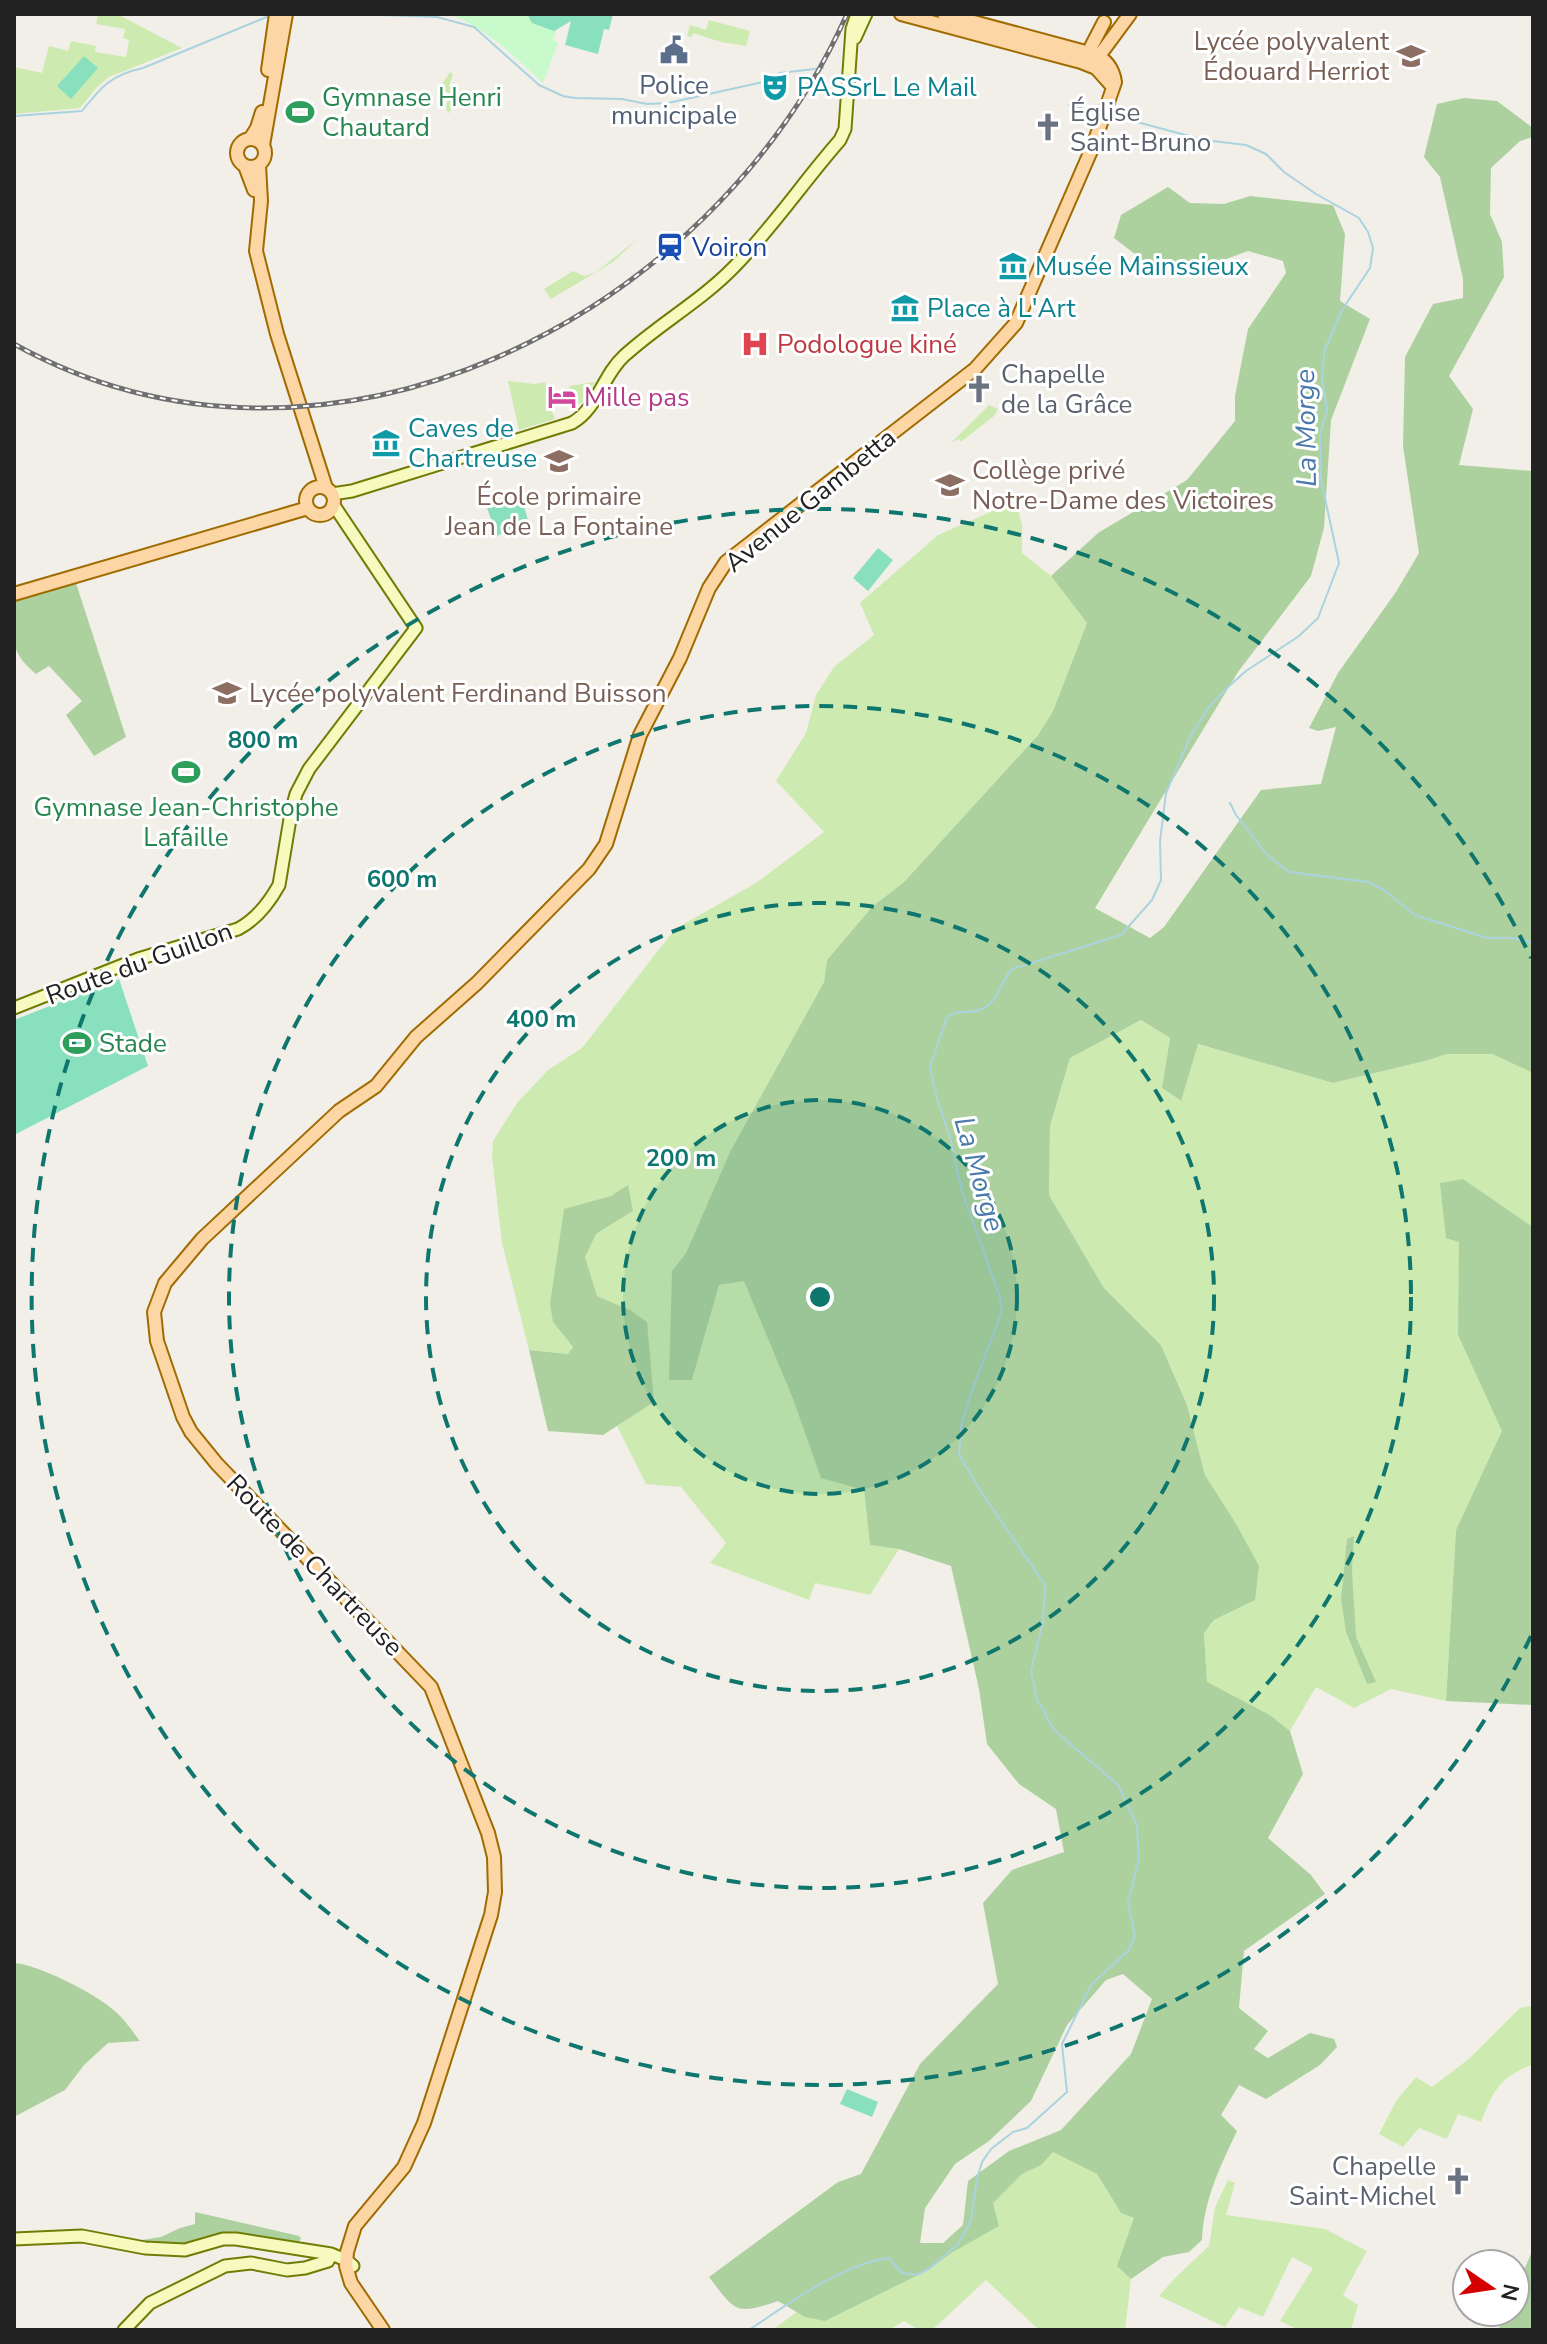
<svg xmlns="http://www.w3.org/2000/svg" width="1547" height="2344" font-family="'Nunito Sans',sans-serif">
  <rect width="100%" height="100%" fill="#f2efe9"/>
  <path fill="#cdebb0" d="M96 14H117L182 48 109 77 97 87 80 108 14 114V67L42 73 49 46 68 51 71 41 96 46 95 52 126 57 129 40 123 38 125 29 96 24 98 15Z
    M709 20 750 31 746 46 721 42 693 33 692 37 687 36 690 25 706 30Z
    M450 72 453 74 449 86 460 93 448 114 446 107 449 94 440 87Z
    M639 238 613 262 551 299 544 289 573 271 584 276 596 272Z
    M508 381 535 384 545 382 550 399 547 400 555 419 519 430Z
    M595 382 584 402 574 405 569 386Z
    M989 405 998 409 994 416 961 442 959 439 951 443Z
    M1015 501 1022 524V553L1051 576 1087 623 1053 711 1038 735 904 882 872 907 827 960 824 982 730 1152 686 1253 672 1271 692 1380 719 1285 744 1280 793 1399 821 1477 864 1490 870 1545 899 1549 870 1595 815 1583 809 1600 710 1563 726 1543 681 1487 646 1484 617 1426 654 1401 630 1310 597 1296 584 1257 596 1234 633 1211 611 1196 564 1210 553 1322 573 1347 569 1354 529 1350 502 1243 492 1157 493 1141 517 1103 548 1070 582 1048 675 929 756 883 824 832 776 781 806 733 816 695 834 667 874 635 860 603 938 535Z
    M1141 1020 1170 1038 1162 1088 1180 1101 1197 1044 1333 1083 1429 1060 1445 1054H1492L1533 1073V1227L1463 1179 1458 1335 1503 1431 1456 1530 1446 1701 1391 1689 1354 1708 1316 1687 1290 1731 1270 1715 1207 1683 1204 1633 1214 1620 1255 1600 1235 1522 1205 1475 1187 1405 1161 1345 1104 1288 1049 1195 1050 1126 1070 1058Z
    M1530 2006 1533 2011V2064C1498 2080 1496 2086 1481 2122L1458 2114 1447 2139 1419 2128 1403 2147 1379 2134 1396 2101 1416 2077 1432 2087 1470 2058 1520 2008Z
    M1053 2152 1097 2174 1121 2213 1135 2218 1118 2266 1131 2279 1125 2330H1039L986 2280 932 2330H919L904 2321 889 2330H785L775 2328 805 2306 905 2281 1022 2174 1040 2165Z
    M1228 2180 1235 2183 1226 2215 1325 2229 1367 2251 1343 2295 1358 2305 1351 2330H1299L1280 2321 1313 2268 1292 2257 1263 2317 1239 2307 1225 2327 1159 2296 1177 2276 1209 2246 1215 2207Z"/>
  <path fill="#add19e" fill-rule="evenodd" d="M1464 98 1497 101 1533 128V137L1520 141 1491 168 1490 214 1502 242 1504 277 1449 376 1473 409 1459 465 1533 471V1073L1492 1054H1446L1429 1060 1333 1083 1198 1044 1181 1101 1162 1088 1170 1038 1141 1020 1070 1058 1050 1126 1049 1195 1104 1288 1161 1345 1187 1405 1205 1475 1235 1522 1259 1566 1255 1600 1214 1620 1204 1633 1207 1682 1270 1715 1290 1731 1303 1774 1268 1838 1311 1875 1325 1894 1244 1951 1239 2008 1268 2031 1254 2049 1268 2058 1310 2033 1334 2039 1337 2047 1320 2065 1266 2099 1239 2085 1221 2115 1237 2131C1220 2167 1204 2199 1202 2240L1189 2252 1163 2257 1131 2279 1117 2266 1134 2218 1121 2213 1097 2174 1053 2152 1041 2165 1022 2174 993 2203 999 2226 951 2253 928 2270 825 2321 805 2317 778 2301C735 2316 735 2311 709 2277L838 2182 861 2174 920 2064 998 1984 983 1903 1012 1870 1064 1852 1056 1809 1019 1784 987 1744 979 1689 951 1566 899 1549 870 1545 864 1490 821 1478 793 1399 744 1281 719 1285 692 1380H669L672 1271 686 1253 730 1152 824 982 827 960 872 907 904 882 1038 735 1053 711 1087 623 1051 576 1098 533 1187 480 1235 421V396L1248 329 1286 273 1283 261 1248 251 1218 262 1153 268 1114 238 1121 215 1168 187 1190 203 1224 204 1250 196 1333 205 1345 234 1340 301 1370 319 1331 420 1324 528 1311 576 1238 672 1095 908 1150 938 1164 927 1261 790 1321 784 1336 727 1318 731 1309 728 1338 673 1396 592 1419 553 1403 446 1405 357 1433 304 1463 298V279L1440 177 1424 157 1437 104ZM1123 1974 1152 1999 1131 2054 1061 2130 1009 2151 968 2181 963 2225 943 2243H920L925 2208 955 2164 989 2141 1031 2101 1067 2025 1106 1980Z
    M75 580 126 737 94 756 66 715 82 701 49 666 36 674C6 649 14 634 14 598Z
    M1463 1179 1533 1227V1705L1446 1701 1456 1530 1502 1431 1458 1335 1459 1242 1446 1238 1440 1183Z
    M628 1185 633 1211 596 1234 585 1257 597 1296 630 1310 647 1322 654 1402 603 1435 548 1431 529 1350 568 1354 573 1347 553 1322 550 1304 564 1209 611 1196Z
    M1354 1536 1352 1570 1356 1637 1376 1682 1367 1684 1346 1632 1341 1599 1347 1539Z
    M14 1963C38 1964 98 1995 116 2012 125 2020 133 2032 140 2041L108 2043 84 2065 65 2090 14 2117Z
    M195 2212 299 2236 301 2238 298 2245 210 2241 169 2246 135 2241 161 2237 180 2228 195 2224Z
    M1533 2249V2330H1498L1506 2312H1515V2291Z"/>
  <path fill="#c8facc" d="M444 14H563L553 40 558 43 543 83C517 59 479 20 444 14Z"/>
  <path fill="#88e0be" d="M527 14H613L609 30 604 29 598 54 565 45 571 21 554 31 532 23Z
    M84 56 98 68 71 99 57 86Z
    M521 497 528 520 497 536 487 508Z
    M878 548 893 560 868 591 853 578Z
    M119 979 148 1066 14 1135V1020Z
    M847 2089 878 2102 872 2117 840 2104Z"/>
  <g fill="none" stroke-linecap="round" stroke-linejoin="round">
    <path stroke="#aad3df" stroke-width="2" d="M355 14 437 17 474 27 539 85 563 96 575 98 622 99 647 104 668 103 763 82 780 73 823 68
      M1069 105 1081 108
      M14 116 82 111C102 86 111 75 143 68L269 16
      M1230 803 1236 815 1268 856 1289 872 1368 882 1384 890 1415 915 1487 938H1513L1533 943
      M749 2330C788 2304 842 2264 889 2258L902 2273 917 2275 930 2268 958 2244 971 2220 977 2179 982 2162 991 2149 1013 2132 1027 2128 1067 2092 1062 2044 1091 1985 1129 1950 1135 1936 1128 1903 1139 1859 1137 1825 1118 1785 1054 1730 1037 1699 1031 1671 1043 1622 1045 1585 982 1493 959 1455 961 1427 969 1399 1002 1311 1000 1297 962 1192 951 1141 936 1095 930 1067 947 1017C957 1009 968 1014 979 1010 998 1004 1000 982 1012 969L1121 935 1152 900 1161 880 1160 841 1166 793 1191 735 1209 707 1228 687 1246 671 1299 636 1318 618 1339 563 1321 480 1320 434 1327 411 1322 379 1324 352 1342 310 1370 268 1373 248 1368 232 1359 218 1316 194 1284 172 1266 154 1246 145 1204 140 1111 115"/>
    <defs>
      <path id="secondary" d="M855 38 866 14
        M332 494 352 491 572 423C598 408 603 375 624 356 659 324 701 301 734 267 773 227 804 181 840 140L845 129 852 29 857 14
        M14 1008 138 959 238 929C257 919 269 903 279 885L291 813 296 794 309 769 416 628 333 504
        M14 2239 82 2236 145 2248 185 2250 223 2239H236L331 2254 346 2260 353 2266
        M124 2330 150 2303 225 2266 251 2263 287 2270 305 2268 328 2261 331 2254"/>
      <path id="primary" d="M901 14 1081 62 1096 68 1113 87
        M1099 56 1130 14
        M1094 59 1091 47 1104 22
        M268 70 276 14
        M237 153a14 14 0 1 1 28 0a14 14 0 1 1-28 0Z
        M250 139 257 128 262 112
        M263 145 286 14
        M259 165 261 201 256 251 277 334 326 488
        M245 166 254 190
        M306 501a14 14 0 1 1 28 0a14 14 0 1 1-28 0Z
        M14 594 308 508
        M383 2330 351 2283 346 2266 347 2252 355 2226 404 2167 424 2123 491 1915 495 1892 494 1857 488 1833 431 1687 217 1464 191 1432 183 1417 157 1341 154 1312 165 1283 202 1239 339 1111 376 1086 416 1037 477 983 589 869 606 844 640 735 680 658 709 588 726 562 975 369 1016 323 1093 146 1115 82C1113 68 1106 59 1093 54L944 14"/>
    </defs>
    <use href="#secondary" stroke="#707d05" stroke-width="15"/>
    <use href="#primary" stroke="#a06b00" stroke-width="16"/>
    <use href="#secondary" stroke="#f7fabf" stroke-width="11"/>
    <use href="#primary" stroke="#fcd6a4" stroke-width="12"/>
    <defs>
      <path id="rail" d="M14 344C324 516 711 319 847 14"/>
    </defs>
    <use href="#rail" stroke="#707070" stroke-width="5"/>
    <use href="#rail" stroke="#fff" stroke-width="2" stroke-dasharray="6" stroke-linecap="butt"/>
  </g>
  <circle cx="820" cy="1297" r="197" fill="#0f766e" fill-opacity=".12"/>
  <g fill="none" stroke="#0f766e" stroke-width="4" stroke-dasharray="14 10">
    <circle cx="820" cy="1297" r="197"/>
    <circle cx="820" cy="1297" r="394"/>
    <circle cx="820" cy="1297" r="591"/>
    <path d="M1531 1636A788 788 0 1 1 1531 958"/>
  </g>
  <defs>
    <symbol id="civic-bare" viewBox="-9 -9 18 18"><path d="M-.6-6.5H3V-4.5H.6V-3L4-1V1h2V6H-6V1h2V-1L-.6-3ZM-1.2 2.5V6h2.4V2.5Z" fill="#5c6f8a" stroke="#fff" stroke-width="2.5" paint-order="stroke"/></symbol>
    <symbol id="school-bare" viewBox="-9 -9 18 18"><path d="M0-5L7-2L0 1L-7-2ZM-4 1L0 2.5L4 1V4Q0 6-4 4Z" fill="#8d6e63" stroke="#fff" stroke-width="2.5" paint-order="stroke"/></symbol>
    <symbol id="theatre-bare" viewBox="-9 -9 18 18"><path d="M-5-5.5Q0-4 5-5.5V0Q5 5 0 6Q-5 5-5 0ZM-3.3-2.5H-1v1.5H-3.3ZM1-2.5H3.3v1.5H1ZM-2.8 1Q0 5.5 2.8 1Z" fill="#0f9aa8" stroke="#fff" stroke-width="2.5" paint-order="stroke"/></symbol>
    <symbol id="stadium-bare" viewBox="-9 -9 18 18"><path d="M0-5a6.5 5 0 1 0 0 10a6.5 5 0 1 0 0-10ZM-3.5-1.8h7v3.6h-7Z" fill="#2e9e5b" stroke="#fff" stroke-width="2.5" paint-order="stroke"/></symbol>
    <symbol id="church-bare" viewBox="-9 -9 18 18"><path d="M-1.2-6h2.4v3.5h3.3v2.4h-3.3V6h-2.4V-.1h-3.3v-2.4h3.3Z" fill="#6b7280" stroke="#fff" stroke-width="2.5" paint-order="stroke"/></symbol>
    <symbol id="station-bare" viewBox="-9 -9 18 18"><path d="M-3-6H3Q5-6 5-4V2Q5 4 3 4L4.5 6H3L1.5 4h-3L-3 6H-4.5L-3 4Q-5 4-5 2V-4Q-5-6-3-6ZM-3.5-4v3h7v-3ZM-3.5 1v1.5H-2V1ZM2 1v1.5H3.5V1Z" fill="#1a4fb4" stroke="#fff" stroke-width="2.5" paint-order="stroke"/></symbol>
    <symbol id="museum-bare" viewBox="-9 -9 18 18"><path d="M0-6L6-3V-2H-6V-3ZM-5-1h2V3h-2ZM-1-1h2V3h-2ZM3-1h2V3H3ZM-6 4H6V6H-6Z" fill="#0f9aa8" stroke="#fff" stroke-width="2.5" paint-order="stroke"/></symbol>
    <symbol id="hospital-bare" viewBox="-9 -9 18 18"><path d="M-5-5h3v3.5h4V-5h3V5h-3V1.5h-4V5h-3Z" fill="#e0444e" stroke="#fff" stroke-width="2.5" paint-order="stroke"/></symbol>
    <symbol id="hotel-bare" viewBox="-9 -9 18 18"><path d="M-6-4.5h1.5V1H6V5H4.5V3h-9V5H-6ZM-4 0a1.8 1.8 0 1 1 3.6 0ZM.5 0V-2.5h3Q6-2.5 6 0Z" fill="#d1479c" stroke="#fff" stroke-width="2.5" paint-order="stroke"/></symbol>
  </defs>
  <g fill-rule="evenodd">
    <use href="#civic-bare" x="654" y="30" width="40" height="40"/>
    <use href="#school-bare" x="1391" y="36" width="40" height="40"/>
    <use href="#theatre-bare" x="755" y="67" width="40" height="40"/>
    <use href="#stadium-bare" x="280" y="92" width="40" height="40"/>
    <use href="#church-bare" x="1028" y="107" width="40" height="40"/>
    <use href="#station-bare" x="650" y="227" width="40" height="40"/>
    <use href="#museum-bare" x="993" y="246" width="40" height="40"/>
    <use href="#museum-bare" x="885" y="288" width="40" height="40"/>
    <use href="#hospital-bare" x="735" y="324" width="40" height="40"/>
    <use href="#church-bare" x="959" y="369" width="40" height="40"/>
    <use href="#hotel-bare" x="542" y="377" width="40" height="40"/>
    <use href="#museum-bare" x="366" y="423" width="40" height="40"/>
    <use href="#school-bare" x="539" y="441" width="40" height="40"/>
    <use href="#school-bare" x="930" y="465" width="40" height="40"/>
    <use href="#school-bare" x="207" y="673" width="40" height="40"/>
    <use href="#stadium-bare" x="166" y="752" width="40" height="40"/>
    <use href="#stadium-bare" x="57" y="1023" width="40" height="40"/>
    <use href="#church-bare" x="1438" y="2161" width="40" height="40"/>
  </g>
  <g text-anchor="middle" stroke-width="6" stroke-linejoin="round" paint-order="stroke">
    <g font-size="26" fill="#785e54" stroke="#fff" text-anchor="start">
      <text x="1389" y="50" text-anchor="end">Lycée polyvalent<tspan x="1389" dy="30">Édouard Herriot</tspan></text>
      <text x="972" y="479">Collège privé<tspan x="972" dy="30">Notre-Dame des Victoires</tspan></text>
      <text x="559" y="505" text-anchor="middle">École primaire<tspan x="559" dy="30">Jean de La Fontaine</tspan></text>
      <text x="249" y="702">Lycée polyvalent Ferdinand Buisson</text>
    </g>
    <g font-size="26" fill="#4e5e75" stroke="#fff">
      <text x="674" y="94">Police<tspan x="674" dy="30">municipale</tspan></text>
    </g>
    <g font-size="26" fill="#0d838f" stroke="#fff" text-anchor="start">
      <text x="797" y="96">PASSrL Le Mail</text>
      <text x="1035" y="275">Musée Mainssieux</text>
      <text x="927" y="317">Place à L'Art</text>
      <text x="408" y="437">Caves de<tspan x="408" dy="30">Chartreuse</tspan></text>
    </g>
    <g font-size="26" fill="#27864d" stroke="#fff" text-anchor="start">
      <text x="322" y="106">Gymnase Henri<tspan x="322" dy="30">Chautard</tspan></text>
      <text x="186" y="816" text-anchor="middle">Gymnase Jean-Christophe<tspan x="186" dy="30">Lafaille</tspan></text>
      <text x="99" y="1052">Stade</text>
    </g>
    <g font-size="26" fill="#5b616d" stroke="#fff" text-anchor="start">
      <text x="1070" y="121">Église<tspan x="1070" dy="30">Saint-Bruno</tspan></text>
      <text x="1001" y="383">Chapelle<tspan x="1001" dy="30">de la Grâce</tspan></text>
      <text x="1436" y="2175" text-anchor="end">Chapelle<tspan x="1436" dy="30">Saint-Michel</tspan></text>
    </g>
    <g font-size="26" fill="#164399" stroke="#fff" text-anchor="start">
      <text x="692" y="256">Voiron</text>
    </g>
    <g font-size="26" fill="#be3a42" stroke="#fff" text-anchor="start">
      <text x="777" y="353">Podologue kiné</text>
    </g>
    <g font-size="26" fill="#b23c85" stroke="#fff" text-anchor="start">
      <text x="584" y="406">Mille pas</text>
    </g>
    <g font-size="26" fill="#222" stroke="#fff">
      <text transform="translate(810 500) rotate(-39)" y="9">Avenue Gambetta</text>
      <text transform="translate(139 963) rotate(-20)" y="9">Route du Guillon</text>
      <text transform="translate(315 1565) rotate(46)" y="9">Route de Chartreuse</text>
    </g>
    <g font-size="28" font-style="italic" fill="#4a7aab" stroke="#fff">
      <text transform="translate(1305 428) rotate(-91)" y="10">La Morge</text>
      <text transform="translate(980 1174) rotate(74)" y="10">La Morge</text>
    </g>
  </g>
  <circle cx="820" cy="1297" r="12" fill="#0f766e" stroke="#fff" stroke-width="4"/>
  <g font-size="24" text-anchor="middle" font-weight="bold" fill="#0f766e" stroke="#fff" stroke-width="6" stroke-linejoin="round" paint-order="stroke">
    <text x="263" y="748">800 m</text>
    <text x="402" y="887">600 m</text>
    <text x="541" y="1027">400 m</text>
    <text x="681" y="1166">200 m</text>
  </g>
  <rect width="1547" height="2344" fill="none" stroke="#222222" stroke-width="32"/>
  <g transform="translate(1491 2288) rotate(103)"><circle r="38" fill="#ffffff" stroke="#a7a7a7" stroke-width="2"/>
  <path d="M0-6L14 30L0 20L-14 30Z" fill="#d40000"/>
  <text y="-12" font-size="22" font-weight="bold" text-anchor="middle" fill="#222222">N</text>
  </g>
</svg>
